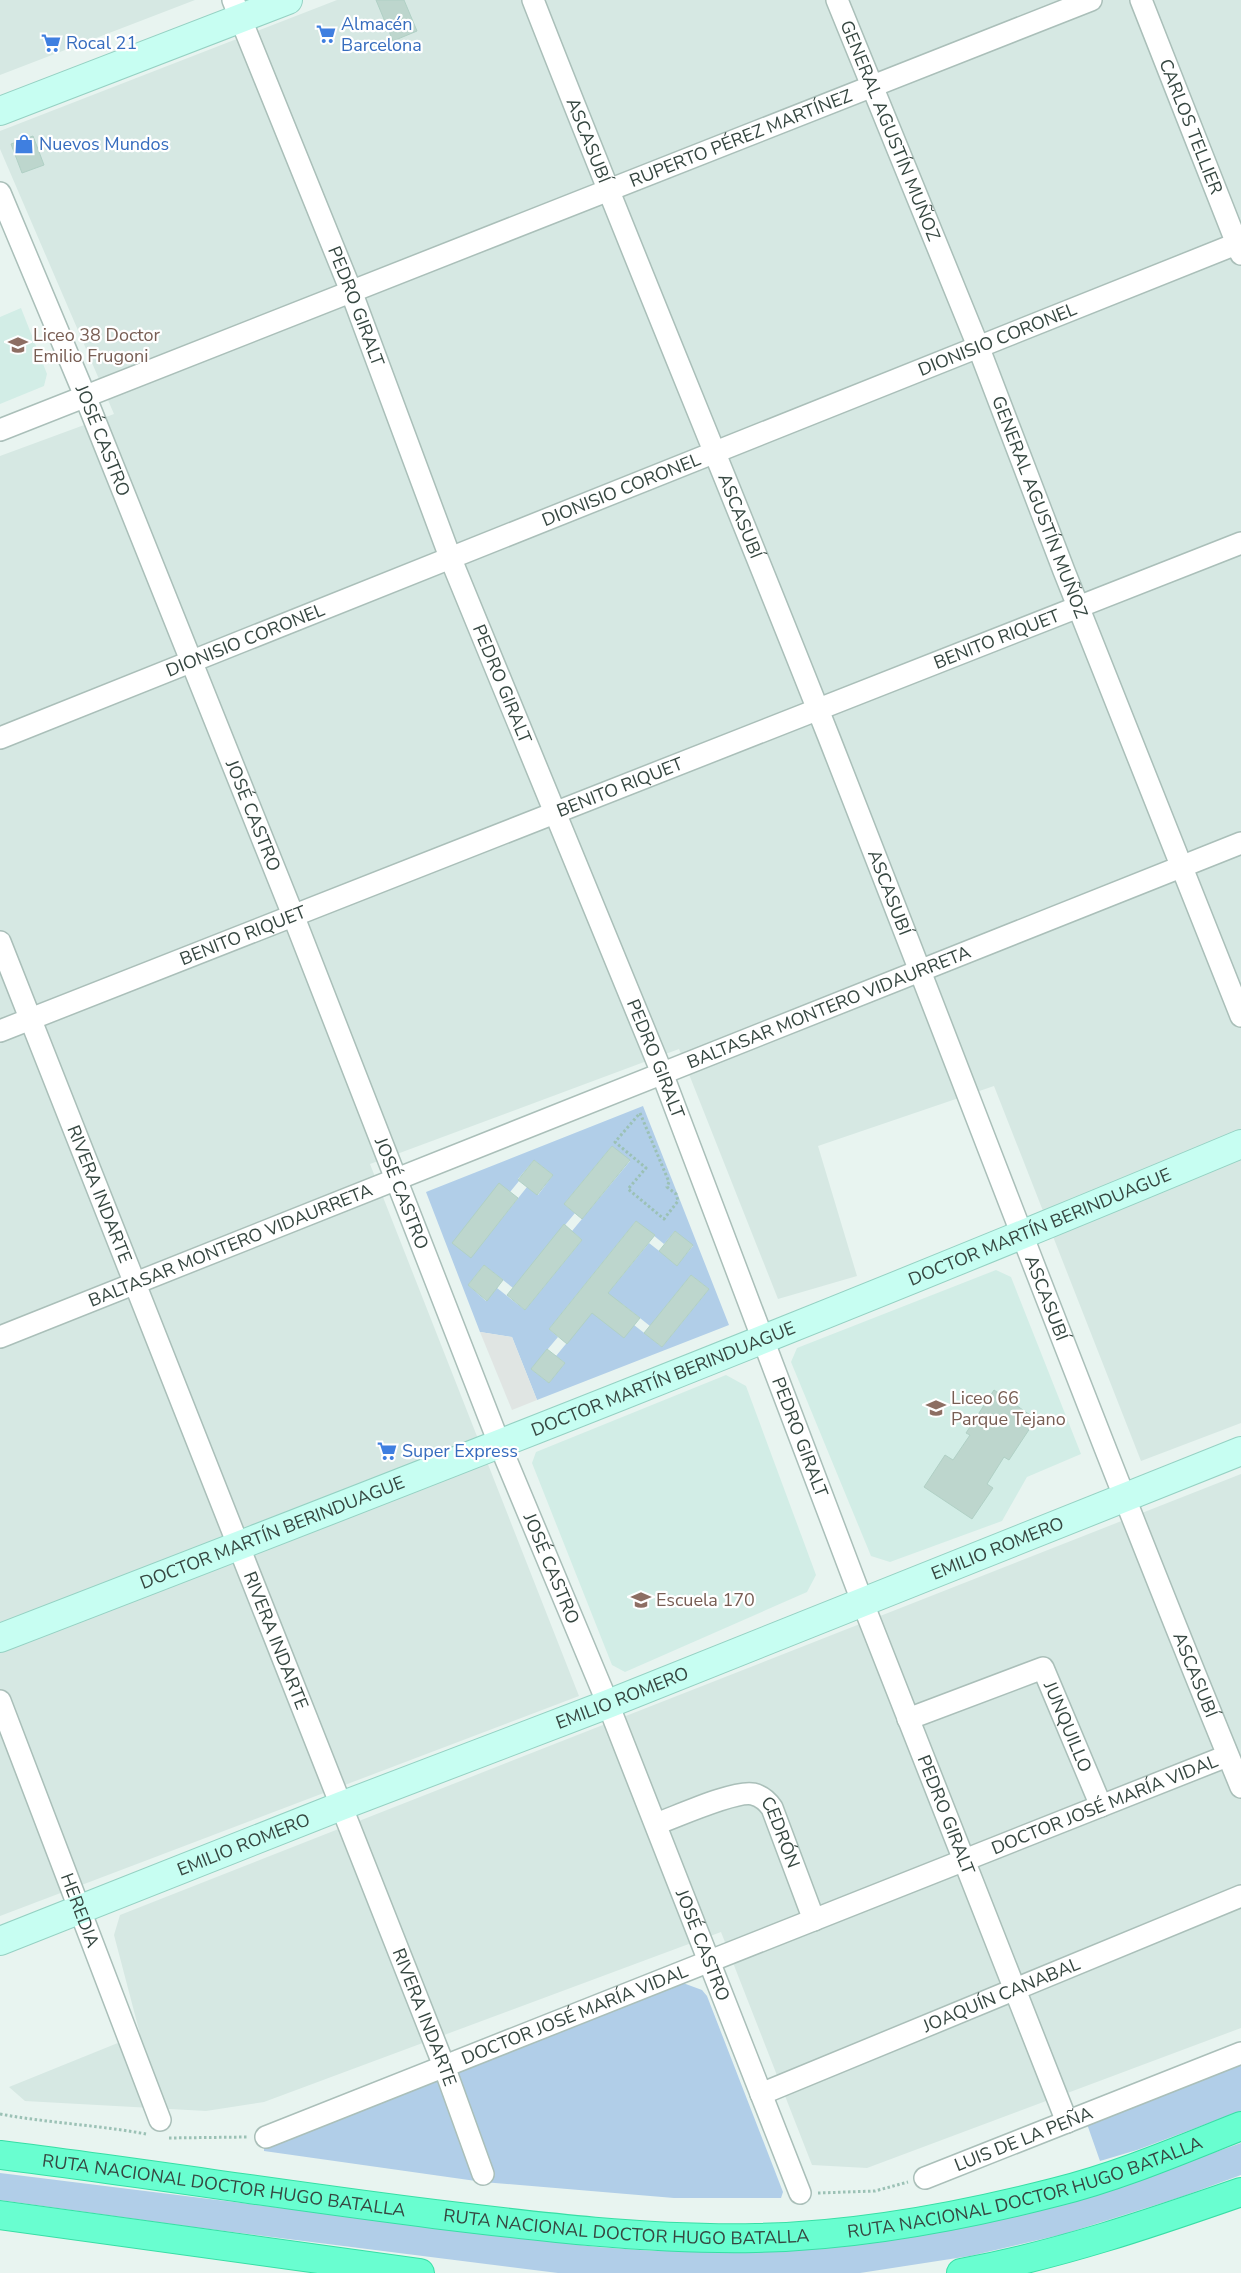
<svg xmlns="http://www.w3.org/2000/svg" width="1241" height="2273" font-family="'Nunito Sans',sans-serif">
  <rect width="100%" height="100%" fill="#e8f4f0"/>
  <path fill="#d6e8e3" d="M0 0H195L0 75Z
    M337 0H1241V1423L1141 1461 994 1086 818 1146 857 1276 778 1299 679 1049 370 1164 579 1696 0 1916V456L114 414 0 149V131Z
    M1241 1474V2028L867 2168 812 2165 721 1932 264 2102 206 2111 25 2101 9 2087 140 2034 114 1935 120 1915Z"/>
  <path fill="#d2ede6" d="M21 308 47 374 44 386 0 404V317Z
    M996 1270 1011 1277 1081 1454 1027 1477 1002 1521 890 1562 871 1556 791 1362 797 1348Z
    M726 1375 746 1386 816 1575 807 1592 625 1672 612 1665 532 1463 536 1452Z"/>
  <path fill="#b1cee8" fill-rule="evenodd" d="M643 1106 729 1325 537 1400 512 1337 480 1332 426 1192ZM612 1146 630 1161 572 1231 582 1240 525 1310 497 1288 486 1301 468 1285 484 1265 513 1288 575 1213 564 1204ZM534 1160 553 1175 538 1195 527 1187 471 1257 510 1192 519 1181 518 1179ZM636 1221 664 1244 675 1231 693 1246 677 1265 649 1243 556 1356 565 1363 549 1383 531 1369 558 1337 549 1329ZM691 1275 709 1289 662 1347 634 1325 621 1303 650 1326Z
    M683 1983 702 1990 707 1996 783 2192 781 2198H674L483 2182 264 2151V2145Z
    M1241 2063V2111L1137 2150 1100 2161 1087 2124Z
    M1241 2143V2175L1181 2197 1064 2234 970 2256 860 2273H558L185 2226 0 2200V2173L597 2247 654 2251H729L1100 2193Z"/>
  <path fill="#e0e5e3" d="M480 1332 512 1337 537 1400 512 1410Z"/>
  <path fill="#bdd6cd" stroke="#b0d0c5" d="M376 0H404L417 31 393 41Z
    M33 136 44 165 22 173 11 144Z
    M612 1146 630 1160 582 1219 564 1204Z
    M534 1160 553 1175 537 1195 518 1180Z
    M499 1183 518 1198 471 1258 452 1243Z
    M636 1221 655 1235 608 1293 640 1318 624 1338 592 1313 567 1344 549 1329Z
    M564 1224 582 1240 525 1310 507 1295Z
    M675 1231 693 1245 677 1266 659 1251Z
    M484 1265 503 1280 487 1301 468 1285Z
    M691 1275 709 1289 662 1347 644 1333Z
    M547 1349 565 1363 549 1383 531 1369Z
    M994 1390 1036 1419 1009 1460 1004 1457 987 1484 993 1488 972 1519 924 1487 945 1455 953 1460 970 1435 966 1433Z"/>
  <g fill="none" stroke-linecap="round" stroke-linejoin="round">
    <defs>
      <g id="street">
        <path id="s1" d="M233 0 351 291 450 557 662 1073 862 1601 1067 2122"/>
        <path id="s2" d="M533 0C629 246 731 489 828 735 966 1086 1098 1439 1241 1787"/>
        <path id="s3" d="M837 0 978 346 1064 571 1241 1016"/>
        <path id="s4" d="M1141 0 1241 254"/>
        <path id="s5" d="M0 193 85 396 293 915 499 1443 608 1704 800 2193"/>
        <path id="s6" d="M0 430 1091 0"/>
        <path id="s7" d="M0 738 1241 242"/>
        <path id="s8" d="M0 942 444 2066 483 2174"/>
        <path id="s9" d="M0 1031 1241 543"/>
        <path id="s10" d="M0 1337 1241 843"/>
        <path id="s11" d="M0 1701 160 2120"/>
        <path id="s12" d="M908 1719 1043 1668 1101 1806"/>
        <path id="s13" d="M656 1824C676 1817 735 1790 753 1794 761 1796 768 1802 772 1808L814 1920"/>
        <path id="s14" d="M761 2094 1241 1896"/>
        <path id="s15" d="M266 2137 1227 1756"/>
        <path id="s16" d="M925 2178 1241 2053"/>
      </g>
      <g id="secondary">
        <path d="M0 111 288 0"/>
        <path id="s17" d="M0 1638C415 1478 830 1316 1241 1144"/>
        <path id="s18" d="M0 1941 341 1806 608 1704 1241 1451"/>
      </g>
      <g id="highway">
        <path id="s19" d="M0 2155C145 2173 289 2196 434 2214 541 2227 648 2240 756 2238 856 2236 959 2217 1056 2192 1120 2176 1180 2150 1241 2126"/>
        <path d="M0 2215 420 2273"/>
        <path d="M961 2273C1058 2255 1149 2224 1241 2192"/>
      </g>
    </defs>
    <use href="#street" stroke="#aabfb9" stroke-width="24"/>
    <use href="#secondary" stroke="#95d1c3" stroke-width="30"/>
    <use href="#highway" stroke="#38dea5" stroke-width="30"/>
    <path stroke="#9bc1b5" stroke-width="3" stroke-dasharray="2.5 2.5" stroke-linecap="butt" d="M640 1113 669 1182 667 1187 676 1194 678 1201 664 1219 628 1189 646 1168 615 1142Z
      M0 2114C48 2123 98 2125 146 2134
      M169 2138 248 2137
      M818 2193 875 2191 908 2182"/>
    <use href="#street" stroke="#fff" stroke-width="21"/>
    <use href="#secondary" stroke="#c7fef2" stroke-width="28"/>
    <use href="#highway" stroke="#69fed0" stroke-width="28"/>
  </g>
  <defs>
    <symbol id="supermarket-bare" viewBox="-9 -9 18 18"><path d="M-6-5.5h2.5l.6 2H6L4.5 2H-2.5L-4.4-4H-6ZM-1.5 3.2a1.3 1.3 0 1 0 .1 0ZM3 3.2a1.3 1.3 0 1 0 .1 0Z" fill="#3f7fe0" stroke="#fff" stroke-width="2.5" paint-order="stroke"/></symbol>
    <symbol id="shop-bare" viewBox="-9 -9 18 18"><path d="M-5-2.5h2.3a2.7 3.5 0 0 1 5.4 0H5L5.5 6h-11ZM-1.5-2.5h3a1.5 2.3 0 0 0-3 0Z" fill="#3f7fe0" stroke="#fff" stroke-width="2.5" paint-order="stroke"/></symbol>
    <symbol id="school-bare" viewBox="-9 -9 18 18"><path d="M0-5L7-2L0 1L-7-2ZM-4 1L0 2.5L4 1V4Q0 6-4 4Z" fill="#8d6e63" stroke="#fff" stroke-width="2.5" paint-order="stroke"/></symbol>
  </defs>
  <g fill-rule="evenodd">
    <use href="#supermarket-bare" x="312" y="20" width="28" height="28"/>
    <use href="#supermarket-bare" x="37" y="29" width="28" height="28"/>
    <use href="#shop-bare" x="10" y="130" width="28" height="28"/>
    <use href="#school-bare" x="4" y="331" width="28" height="28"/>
    <use href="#school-bare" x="922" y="1394" width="28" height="28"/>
    <use href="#supermarket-bare" x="373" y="1437" width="28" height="28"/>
    <use href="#school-bare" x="627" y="1586" width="28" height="28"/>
  </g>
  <g text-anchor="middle" stroke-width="4.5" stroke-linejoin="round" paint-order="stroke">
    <g font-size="18" fill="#366cbe" stroke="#fff" text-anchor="start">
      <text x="341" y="30">Almacén<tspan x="341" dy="21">Barcelona</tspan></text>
      <text x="66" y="49">Rocal 21</text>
      <text x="39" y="150">Nuevos Mundos</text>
      <text x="402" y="1457">Super Express</text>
    </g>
    <g font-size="18" fill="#364741" stroke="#fff">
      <text dy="6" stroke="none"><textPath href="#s4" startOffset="136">CARLOS TELLIER</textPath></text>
      <text dy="6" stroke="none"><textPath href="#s3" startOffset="141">GENERAL AGUSTÍN MUÑOZ</textPath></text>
      <text dy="6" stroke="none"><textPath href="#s6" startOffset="796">RUPERTO PÉREZ MARTÍNEZ</textPath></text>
      <text dy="6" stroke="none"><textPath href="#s2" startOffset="151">ASCASUBÍ</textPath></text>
      <text dy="6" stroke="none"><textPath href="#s1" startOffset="330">PEDRO GIRALT</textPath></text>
      <text dy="6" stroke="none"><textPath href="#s7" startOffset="1074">DIONISIO CORONEL</textPath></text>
      <text dy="6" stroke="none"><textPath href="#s5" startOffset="268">JOSÉ CASTRO</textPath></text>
      <text dy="6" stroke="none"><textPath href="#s7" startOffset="669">DIONISIO CORONEL</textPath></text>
      <text dy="6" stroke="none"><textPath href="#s3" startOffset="546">GENERAL AGUSTÍN MUÑOZ</textPath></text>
      <text dy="6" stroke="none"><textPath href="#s2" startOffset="556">ASCASUBÍ</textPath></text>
      <text dy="6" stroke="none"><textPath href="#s9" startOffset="1071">BENITO RIQUET</textPath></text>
      <text dy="6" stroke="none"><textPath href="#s7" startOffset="264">DIONISIO CORONEL</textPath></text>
      <text dy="6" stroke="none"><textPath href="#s1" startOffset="735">PEDRO GIRALT</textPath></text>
      <text dy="6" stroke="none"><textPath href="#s9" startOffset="666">BENITO RIQUET</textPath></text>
      <text dy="6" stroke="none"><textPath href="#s5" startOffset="672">JOSÉ CASTRO</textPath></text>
      <text dy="6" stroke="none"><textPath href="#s2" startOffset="961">ASCASUBÍ</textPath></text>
      <text dy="6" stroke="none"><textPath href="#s9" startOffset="261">BENITO RIQUET</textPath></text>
      <text dy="6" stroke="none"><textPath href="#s10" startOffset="892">BALTASAR MONTERO VIDAURRETA</textPath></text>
      <text dy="6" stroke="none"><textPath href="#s1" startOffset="1140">PEDRO GIRALT</textPath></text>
      <text dy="6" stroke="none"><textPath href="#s5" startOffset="1078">JOSÉ CASTRO</textPath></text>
      <text dy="6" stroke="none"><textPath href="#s8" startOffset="271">RIVERA INDARTE</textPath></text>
      <text dy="6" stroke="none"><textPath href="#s17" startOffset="1118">DOCTOR MARTÍN BERINDUAGUE</textPath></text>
      <text dy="6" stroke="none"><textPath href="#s10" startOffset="248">BALTASAR MONTERO VIDAURRETA</textPath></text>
      <text dy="6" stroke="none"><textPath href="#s2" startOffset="1396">ASCASUBÍ</textPath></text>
      <text dy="6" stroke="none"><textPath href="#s17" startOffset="712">DOCTOR MARTÍN BERINDUAGUE</textPath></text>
      <text dy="6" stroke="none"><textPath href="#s1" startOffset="1545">PEDRO GIRALT</textPath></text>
      <text dy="6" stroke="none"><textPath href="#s17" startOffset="292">DOCTOR MARTÍN BERINDUAGUE</textPath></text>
      <text dy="6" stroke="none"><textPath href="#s18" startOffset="1072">EMILIO ROMERO</textPath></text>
      <text dy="6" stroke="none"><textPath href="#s5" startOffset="1482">JOSÉ CASTRO</textPath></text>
      <text dy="6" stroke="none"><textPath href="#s8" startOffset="751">RIVERA INDARTE</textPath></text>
      <text dy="6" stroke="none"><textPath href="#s2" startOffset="1801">ASCASUBÍ</textPath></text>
      <text dy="6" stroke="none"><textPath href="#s18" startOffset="668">EMILIO ROMERO</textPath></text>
      <text dy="6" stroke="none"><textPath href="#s12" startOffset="208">JUNQUILLO</textPath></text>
      <text dy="6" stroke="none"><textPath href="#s15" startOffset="902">DOCTOR JOSÉ MARÍA VIDAL</textPath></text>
      <text dy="6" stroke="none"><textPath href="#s1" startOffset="1950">PEDRO GIRALT</textPath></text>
      <text dy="6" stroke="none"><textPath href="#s13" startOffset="152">CEDRÓN</textPath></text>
      <text dy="6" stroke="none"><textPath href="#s18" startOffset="262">EMILIO ROMERO</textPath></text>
      <text dy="6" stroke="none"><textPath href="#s11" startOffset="224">HEREDIA</textPath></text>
      <text dy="6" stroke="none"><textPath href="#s5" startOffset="1888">JOSÉ CASTRO</textPath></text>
      <text dy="6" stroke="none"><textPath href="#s14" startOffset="260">JOAQUÍN CANABAL</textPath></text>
      <text dy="6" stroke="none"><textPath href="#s15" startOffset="332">DOCTOR JOSÉ MARÍA VIDAL</textPath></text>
      <text dy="6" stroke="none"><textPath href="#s8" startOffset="1156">RIVERA INDARTE</textPath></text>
      <text dy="6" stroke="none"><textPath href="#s16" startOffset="106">LUIS DE LA PEÑA</textPath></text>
      <text dy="6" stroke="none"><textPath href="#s19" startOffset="226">RUTA NACIONAL DOCTOR HUGO BATALLA</textPath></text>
      <text dy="6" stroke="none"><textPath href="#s19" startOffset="1036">RUTA NACIONAL DOCTOR HUGO BATALLA</textPath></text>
      <text dy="6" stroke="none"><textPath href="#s19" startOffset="631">RUTA NACIONAL DOCTOR HUGO BATALLA</textPath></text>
    </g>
    <g font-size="18" fill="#785e54" stroke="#fff" text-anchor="start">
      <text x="33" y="341">Liceo 38 Doctor<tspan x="33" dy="21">Emilio Frugoni</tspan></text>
      <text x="951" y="1404">Liceo 66<tspan x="951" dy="21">Parque Tejano</tspan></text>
      <text x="656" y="1606">Escuela 170</text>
    </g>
  </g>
</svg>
